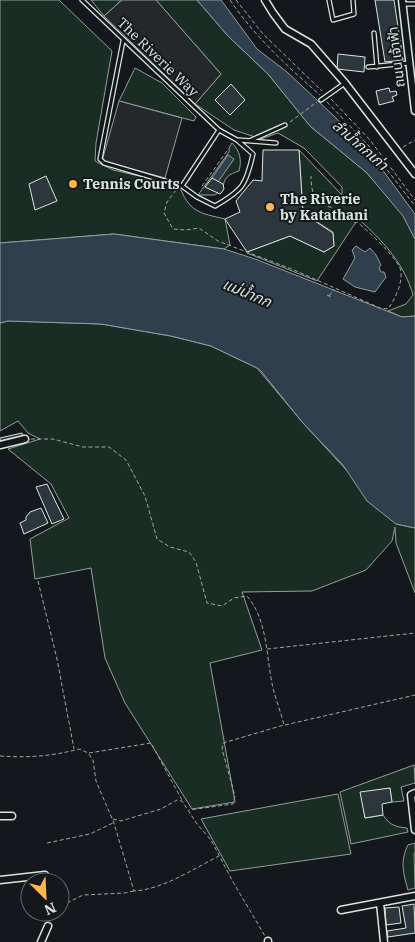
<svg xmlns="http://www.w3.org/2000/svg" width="415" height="942" font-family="'IBM Plex Serif','Noto Sans Thai',serif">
  <rect width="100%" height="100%" fill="#14181c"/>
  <path fill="#1a2d24" stroke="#939e99" d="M0 0H59L112 51 96 143 95 161 113 170 179 185C189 212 199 213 225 219L230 245 224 249 114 234 0 243Z
    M91 0H122L104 16Z
    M156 0H197L228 36 268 74 310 126 367 173 403 215 415 239V316L402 317 388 311 406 304 413 295C405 265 381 238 358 219L317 281 247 253V252L290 236 324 252 334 246 333 232 303 213 299 150 342 195V187L304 148 278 133 261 139 234 130 195 104 221 74Z
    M135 68 162 83 196 117 194 121 119 101Z
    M232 143C240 151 242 160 239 171 229 174 223 178 223 189L215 195H198L229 152V148Z
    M8 321 101 324 171 336 211 346 257 368 303 423 396 524 415 528V593L396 543 395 527 392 541 366 570 312 591 242 592 262 650 210 663 235 802 192 809 125 703 105 658 91 568 35 579 30 539 69 518 51 484 8 449 40 439 28 433 18 421 0 431V323Z
    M414 765 415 783 401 787 404 801 392 802 390 788 361 793 365 818 383 815C389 825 396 827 407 828L408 832 351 844 340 792Z
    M338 794 351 854 230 871 201 819Z
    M415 843V853H414L415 888 408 890C403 873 400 861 408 845Z"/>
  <path fill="#24282b" stroke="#939e99" d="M122 0H156L221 74 195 104 104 16Z
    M119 101 182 118 165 178 102 161Z"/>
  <path fill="#2f3f4d" stroke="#939e99" d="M197 0H221L257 49 287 72 335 117 373 157 415 214V239L403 216 367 173 310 126 268 74 228 36Z
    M228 155 234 159 218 182 212 178Z
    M114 234 224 249 255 259 402 317 415 316V528L396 524 367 501 343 465 303 423 261 371 257 368 211 346 171 336 101 324 8 321 0 323V243Z
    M356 246 365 252 370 248 376 255 381 265 379 268 381 272H384L386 277 375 292 355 287 343 279 355 258 352 250Z"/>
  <path fill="#2c363c" stroke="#d8e6dc" d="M375 0H394L403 60 385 62Z
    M338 54 365 57 364 72 337 69Z
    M231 84 245 100 230 115 215 100Z
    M389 88 390 92 396 91 397 95 392 97 394 101 379 105 376 91Z
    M263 150H299L303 213 333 233 334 246 324 252 290 236 247 252 225 219 240 212 236 201 253 180 262 181Z
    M46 176 57 201 35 210 29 184Z
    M212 178 223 184 224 189 222 192 220 194 205 187Z
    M22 433 23 438 0 443V438Z
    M47 484 64 519 52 524 36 487Z
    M41 508 48 523 24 534 20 523 26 520V517L30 512Z
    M390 788 392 802 382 804 383 815 365 818 360 792Z
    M414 904 415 933 388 937 387 931 406 928 402 906Z
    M399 907 401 923 386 925 385 908Z"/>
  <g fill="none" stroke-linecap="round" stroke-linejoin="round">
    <defs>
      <path id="lane" d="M82 0 219 130 237 140 253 154C246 185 243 190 215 206L197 197 182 186 219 130
        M329 0 333 20 354 14 353 0
        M403 4H415
        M374 33 377 67
        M123 41 100 159 104 163 182 186
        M368 67 409 63
        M321 100 345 83
        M239 140 276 143
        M249 141 285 125"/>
      <path id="street" d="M265 0 273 13 285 29 311 44 345 83 415 174
        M402 0 415 111
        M0 445 25 439
        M415 793 411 795 415 830
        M0 816H12
        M0 880 45 875
        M380 903 384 942
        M341 910 415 896
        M268 941V942
        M41 942 48 926"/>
    </defs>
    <use href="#lane" stroke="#d8e6dc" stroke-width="5.5"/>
    <use href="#street" stroke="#d8e6dc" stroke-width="9"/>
    <path stroke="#9da8a2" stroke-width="1" stroke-dasharray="4 2.5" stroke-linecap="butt" d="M230 0C255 37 287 66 320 95
      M236 0 263 34 322 91
      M331 99 370 140 415 200
      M327 102 368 145 415 206
      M290 122 317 102
      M403 147 415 140
      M202 186 227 151
      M176 190 167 202 164 213 173 229 186 230 199 228 218 241 294 270 380 308 388 309C395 299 402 285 401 272 401 261 366 229 357 222L353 223C338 197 311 219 311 176
      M327 295 331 297
      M329 296 334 289
      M31 439H53L83 447H109L126 460 145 496 157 539 170 547 189 552 196 562 207 603 222 606 234 598 247 596C268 620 266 658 273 688 276 700 281 713 284 725L223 743 222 749 235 796 233 804 189 810
      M38 581 57 659 74 749
      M267 649 415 633
      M285 725 415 695
      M89 753 151 743 182 800
      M0 756C31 758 51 756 80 749L88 753 93 760 96 781 114 823 134 891C164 889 193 869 219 856
      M113 819 121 821 161 809 177 800 182 801 197 824 211 840 233 882 265 936
      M47 843 90 834 113 823
      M67 903 83 895 125 893 134 891"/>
    <use href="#lane" stroke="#14181c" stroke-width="3"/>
    <use href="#street" stroke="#14181c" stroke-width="6"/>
  </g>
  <g fill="#ffb74d" stroke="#14181c" stroke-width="2">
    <circle cx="73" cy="184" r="5"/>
    <circle cx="270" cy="207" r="5"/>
  </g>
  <g text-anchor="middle" stroke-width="4" stroke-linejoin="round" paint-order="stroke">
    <g font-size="14" fill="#d8e6dc" stroke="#14181c">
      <text transform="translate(158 57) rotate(44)" y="5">The Riverie Way</text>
      <text transform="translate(396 57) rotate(-97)" y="5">ถนน เจ้าฟ้า</text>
    </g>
    <g font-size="14" font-weight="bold" fill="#d8e6dc" stroke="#14181c" text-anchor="start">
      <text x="83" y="189">Tennis Courts</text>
      <text x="280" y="204">The Riverie<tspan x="280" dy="16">by Katathani</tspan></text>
    </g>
    <g font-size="15" font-style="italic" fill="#d8e6dc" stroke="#14181c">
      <text transform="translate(360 145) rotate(41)" y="5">ลำน้ำกกเก่า</text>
      <text transform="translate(247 293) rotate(23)" y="5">แม่น้ำกก</text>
    </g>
  </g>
  <g transform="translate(45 897) rotate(156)"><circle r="24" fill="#14181c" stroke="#626a69"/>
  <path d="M0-4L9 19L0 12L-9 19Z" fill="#ffb74d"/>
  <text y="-8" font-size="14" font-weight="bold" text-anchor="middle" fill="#d8e6dc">N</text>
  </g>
</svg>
